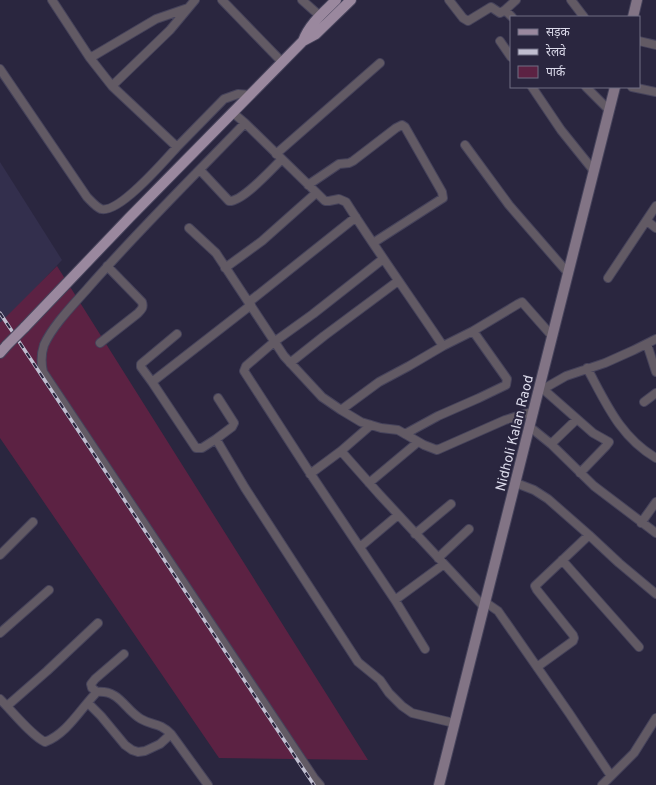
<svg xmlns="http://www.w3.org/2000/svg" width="656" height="785" font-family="Overpass,'Noto Sans Devanagari',sans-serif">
  <rect width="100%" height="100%" fill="#2a263f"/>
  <path fill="#332f4d" d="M0 162 62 260 0 326Z"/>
  <path fill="#5c2243" d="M57 266 368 760 219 758 0 438V322H1Z"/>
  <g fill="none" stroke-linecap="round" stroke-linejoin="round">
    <defs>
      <path id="street" d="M52 0 90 58 112 86 177 147 224 99 238 94 250 95
        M222 0 282 62
        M302 0 320 16
        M449 0 463 18 468 21 491 7 500 13 505 10 512 17
        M571 0 584 17
        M505 10 516 0
        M500 41 511 57
        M639 41 656 45
        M90 58 156 19 188 8
        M0 69 87 197C91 201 96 207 101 209 119 214 165 160 177 147
        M112 86 170 30 195 0
        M532 87 561 130 594 171
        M586 87 609 110
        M632 87 656 92
        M232 112 245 123C192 178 138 231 88 288 74 304 53 325 44 345 41 354 41 363 43 372L314 778 320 785
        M245 123 325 201H329L339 199 346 202C377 251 411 298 443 346L473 331 518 304 522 302 552 336
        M465 145 509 205 568 273
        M276 154 380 63
        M200 170 229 201C242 202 272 169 282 159
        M308 185 339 164 349 163 353 161 396 128 402 125 405 127 442 192 443 198 373 243
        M647 221 656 228
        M189 228 216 253 284 356 322 397 341 410 379 382 409 366 443 346
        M383 259 313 314 274 342 246 366 244 371 308 470 395 600 444 564
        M225 268 262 241 316 193
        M608 278 656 206
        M249 302 356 217
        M251 305 152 382 196 448H202L216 439 245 488 358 662 380 680 389 693 402 706 412 713 454 723
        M100 343 137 314C141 310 144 308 142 302L107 266
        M647 344 656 372
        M290 363 324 336 398 281
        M587 368C606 403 620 437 656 458
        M152 382 141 367V364L177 334
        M543 389 593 433 609 442 606 446 580 473
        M538 392 566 376 605 363 634 350 656 339
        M644 402 656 393
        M341 410 361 422 381 428 398 430 424 445 437 450 505 420 534 411
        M371 425 341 451 379 494 484 607
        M530 427 551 444 594 486 656 533
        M405 434 438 416 479 398 506 385 507 379 473 331
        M216 439 232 427 234 423 218 398
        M551 444 577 419
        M310 474 341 451
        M369 483 418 442
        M516 483 534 490 548 499 589 535 619 563 656 594
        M641 523 656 502
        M415 534 451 504
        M360 547 398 515
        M0 555 33 522
        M438 558 469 529
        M562 560 639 647
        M395 600 425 649
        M485 602 498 611 569 713 611 776
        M0 633 49 590
        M537 667 573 641 574 638 573 635 537 590 535 586 589 535
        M0 699C12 711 32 736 45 742 67 734 81 708 97 692
        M88 703 101 716 125 745 132 750 138 752 145 751 160 744 171 734C159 722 153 726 141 719 124 709 120 690 97 692L92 688 91 684 95 679 124 654
        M7 706 47 671 98 623
        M171 734 208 785
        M602 785 634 753 656 718"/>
      <path id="secondary" d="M633 17 637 0
        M439 785 615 87"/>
      <path id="primary" d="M303 41C309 24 324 12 336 0
        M24 328 130 217 303 41 316 34 351 0
        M0 353 7 345"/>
    </defs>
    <use href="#street" stroke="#46435b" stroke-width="10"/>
    <use href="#secondary" stroke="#46435b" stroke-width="12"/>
    <use href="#primary" stroke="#46435b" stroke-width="12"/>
    <use href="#street" stroke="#625a64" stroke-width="8"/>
    <use href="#secondary" stroke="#827485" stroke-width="10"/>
    <use href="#primary" stroke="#9a889e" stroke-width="10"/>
    <defs>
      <path id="rail" d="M0 313 314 785"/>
    </defs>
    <use href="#rail" stroke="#c0bed0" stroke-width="3.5"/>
    <use href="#rail" stroke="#2a263f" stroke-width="2" stroke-dasharray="6" stroke-linecap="butt"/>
    <defs>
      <path id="primary-bridge" d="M7 345 24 328"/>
    </defs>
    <use href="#primary-bridge" stroke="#46435b" stroke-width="12" stroke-linecap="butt"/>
    <use href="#primary-bridge" stroke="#9a889e" stroke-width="10"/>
  </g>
  <g text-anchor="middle" stroke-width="4" stroke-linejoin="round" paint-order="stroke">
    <g font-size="14" fill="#dcdbeb" stroke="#2a263f">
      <text transform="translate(514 433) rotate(-76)" y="5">Nidholi Kalan Raod</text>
    </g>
  </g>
  <rect x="510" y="16" width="130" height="72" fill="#2a263f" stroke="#716e84"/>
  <rect x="518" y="29" width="20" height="6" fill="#9a889e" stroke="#716e84"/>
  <text x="546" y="36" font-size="12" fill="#dcdbeb">सड़क</text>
  <rect x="518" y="49" width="20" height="6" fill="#c0bed0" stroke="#716e84"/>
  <text x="546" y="56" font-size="12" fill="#dcdbeb">रेलवे</text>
  <rect x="518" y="66" width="20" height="12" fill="#5c2243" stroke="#716e84"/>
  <text x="546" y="76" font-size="12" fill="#dcdbeb">पार्क</text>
</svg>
